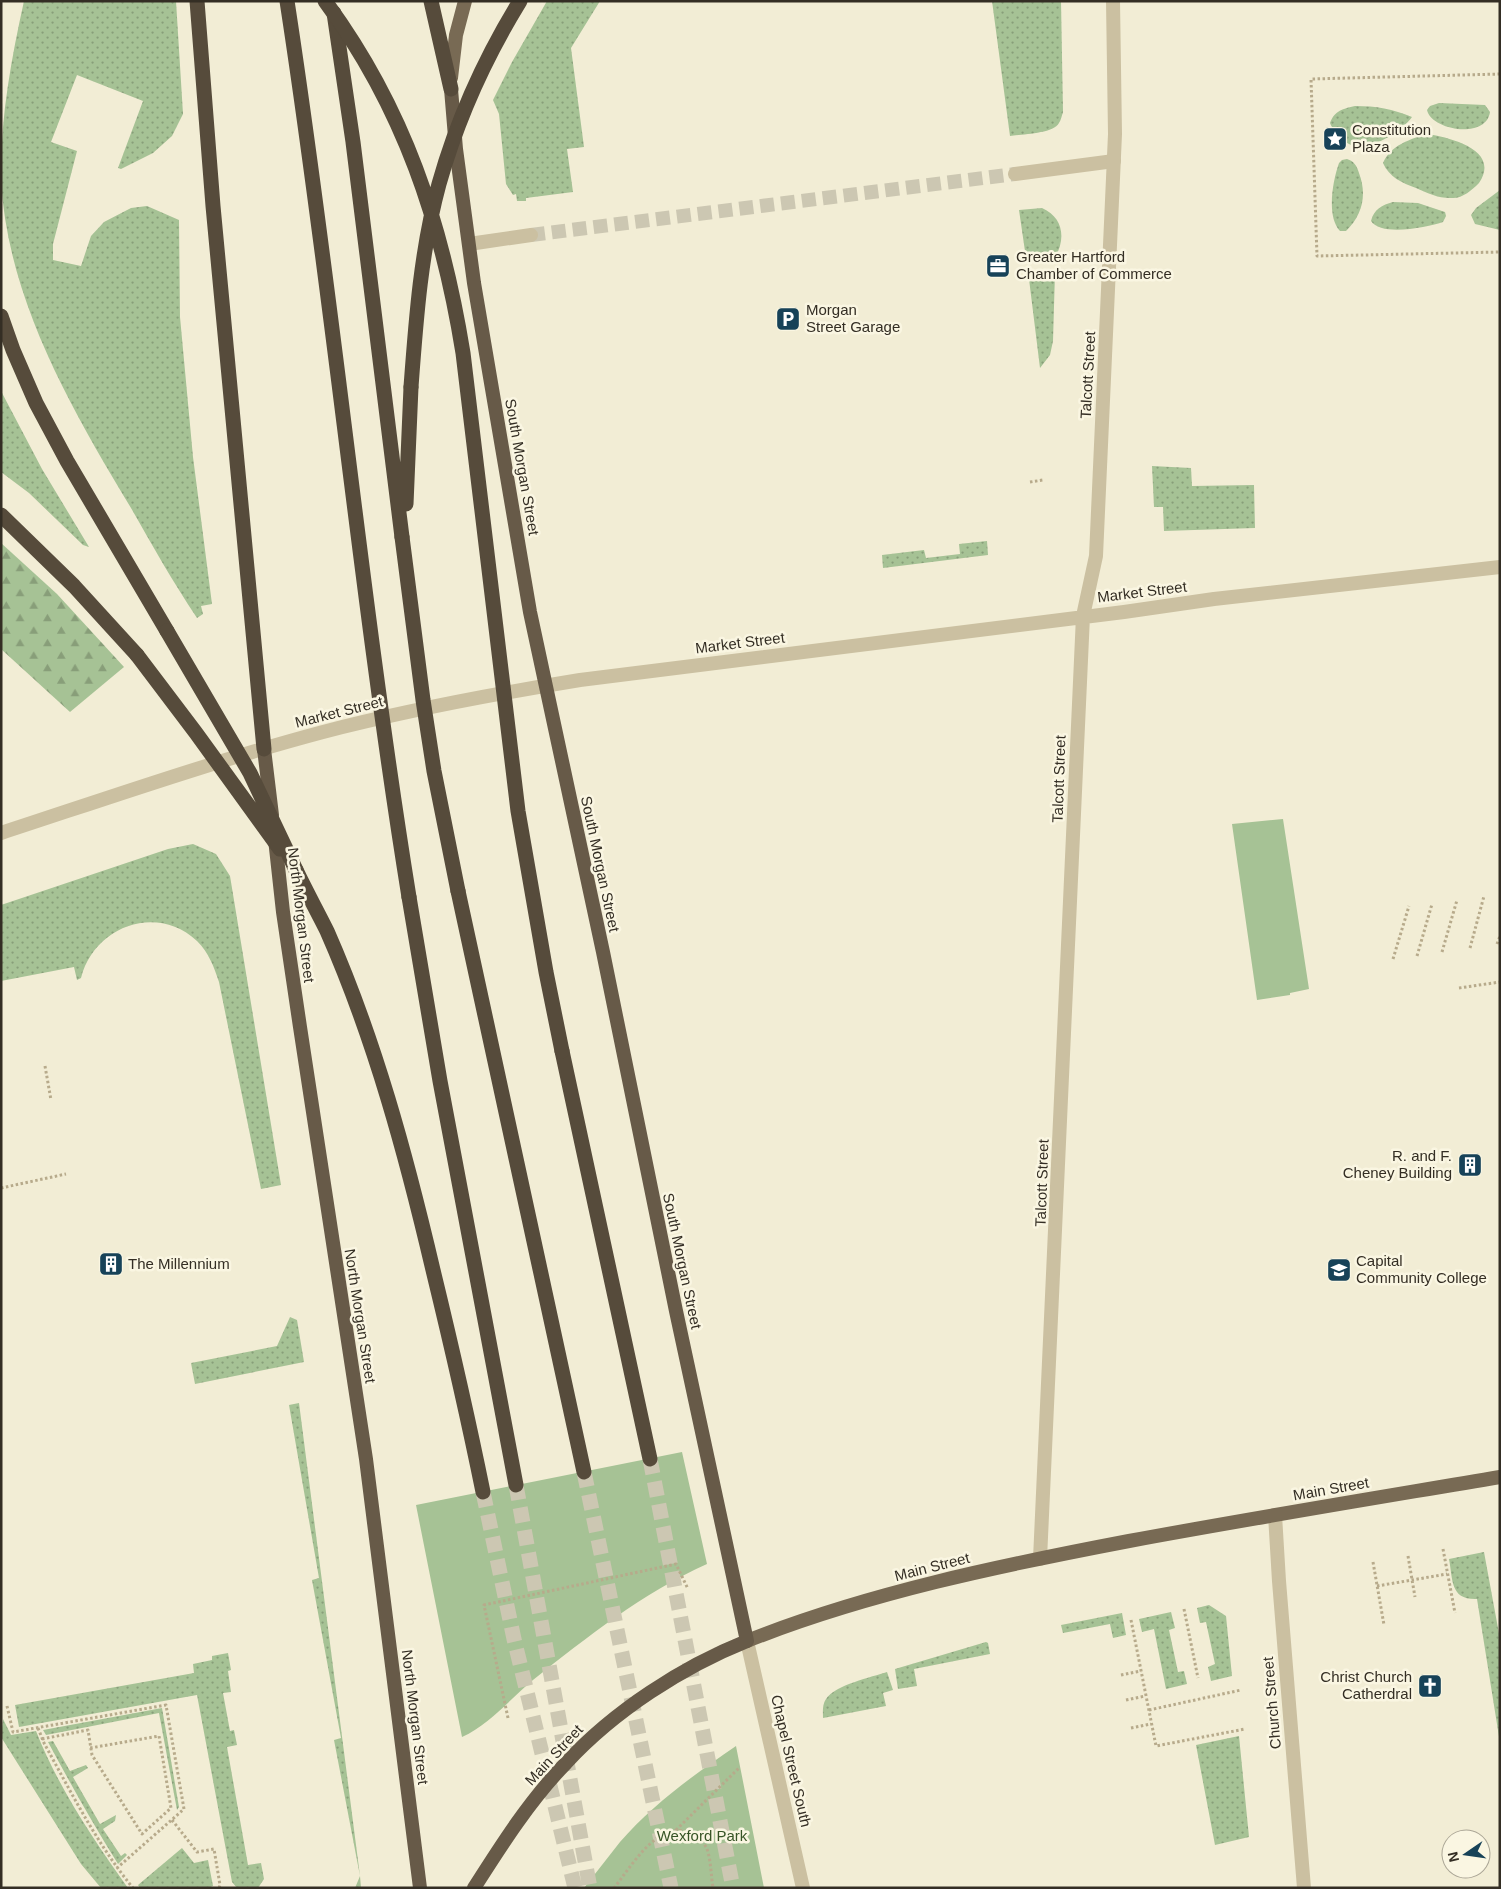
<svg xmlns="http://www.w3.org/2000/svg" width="1501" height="1889" font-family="Helvetica,sans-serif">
  <defs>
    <pattern id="grass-dots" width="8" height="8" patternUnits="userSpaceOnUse" patternTransform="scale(1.25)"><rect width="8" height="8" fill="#a6c295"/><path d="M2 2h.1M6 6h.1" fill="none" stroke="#889e79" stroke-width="1.8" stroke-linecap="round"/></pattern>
    <pattern id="forest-firs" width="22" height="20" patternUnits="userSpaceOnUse" patternTransform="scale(1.25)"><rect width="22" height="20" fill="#a6c295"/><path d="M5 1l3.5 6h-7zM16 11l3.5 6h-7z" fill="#889e79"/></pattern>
  </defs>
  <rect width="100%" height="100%" fill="#f2edd5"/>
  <path fill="url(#grass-dots)" d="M24 1H176L183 114 172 136 153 153 121 169 118 168 143 101 77 75 51 142 77 151 53 244V260L81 266 91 236 104 222 131 208 147 206 179 220 180 317 193 457 212 604 201 606 203 614 197 618C173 582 152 545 131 508 71 408 8 300 1 181 0 120 11 60 24 1Z
    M547 1H600L571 48 584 147 567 149 573 192 526 198V201H517L516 194 513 195 506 184 499 114 493 100 512 62Z
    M992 1H1061L1063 112C1062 115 1061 120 1059 123 1053 134 1022 134 1010 136Z
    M1439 103 1485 105 1490 112C1486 140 1431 130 1427 110L1430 106Z
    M1355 106C1376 106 1393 109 1412 117 1403 130 1376 147 1359 147 1346 146 1334 133 1330 123 1335 110 1343 109 1355 106Z
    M1428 134C1451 138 1501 150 1479 183 1472 190 1463 198 1453 198 1440 199 1427 193 1416 188 1402 183 1389 177 1383 163 1391 145 1410 139 1428 134Z
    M1347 159C1354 161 1357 166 1359 173 1367 194 1363 215 1346 231H1340C1326 216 1333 180 1339 163L1342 160Z
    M1500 190V230L1475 224 1471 215 1476 208Z
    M1393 202 1418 203 1445 212 1446 216 1443 222C1428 227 1381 237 1371 221 1374 209 1382 205 1393 202Z
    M1042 208C1065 218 1066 242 1053 260L1026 258 1019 210Z
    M1028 271 1055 272 1053 341 1050 355 1040 368Z
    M1 391 42 469 89 547 83 545 29 493 1 472Z
    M1152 466 1191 468 1192 486 1254 485 1255 528 1164 531 1163 507H1154Z
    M987 541 988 555 883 568 882 555 924 550 926 558 960 554 959 544Z
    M193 844 216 854 230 876 281 1185 261 1189 219 982C214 967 209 953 197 941 156 903 94 927 81 978L77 980 74 967 1 981V905L168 849Z
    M290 1317 297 1320 304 1362 195 1384 191 1363 277 1346Z
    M299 1403 360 1876 361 1888H355L360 1876 334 1740 341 1738 312 1580 319 1578 289 1405Z
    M1484 1552 1500 1639V1743L1477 1599C1450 1600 1453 1580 1449 1559Z
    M1209 1605 1226 1616 1232 1676 1211 1681 1208 1667 1215 1664 1206 1622 1200 1623 1197 1608Z
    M1171 1612 1175 1628 1169 1630 1178 1672 1184 1671 1187 1684 1166 1689 1154 1629 1142 1632 1139 1619Z
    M1122 1613 1126 1635 1113 1638 1110 1624 1063 1633 1061 1625Z
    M986 1642 988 1643 990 1654 914 1669 917 1686 898 1689 895 1669Z
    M228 1653 231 1670 228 1671 231 1692 223 1693 230 1731 234 1730 237 1745 227 1747 248 1865 261 1863 264 1879 258 1888H237L232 1882 197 1695 19 1727 15 1705 194 1673 193 1664 212 1660V1656Z
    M887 1672 893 1690 883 1693 886 1706 823 1718C823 1712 822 1705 826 1699 835 1685 872 1677 887 1672Z
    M162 1708 179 1807 177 1810 159 1713 46 1735 43 1730Z
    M3 1719 11 1735 36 1731C58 1787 93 1839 128 1888H101L81 1864 1 1737Z
    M1239 1736 1249 1837 1215 1845 1196 1745Z
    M53 1741 70 1771 86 1765 88 1768 73 1777 100 1824 116 1815 115 1821 103 1829 121 1856 125 1853 127 1855 118 1864C93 1824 70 1783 48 1742Z
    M182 1848 194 1863 208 1860 213 1886 208 1888H140L138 1885Z"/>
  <path fill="url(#forest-firs)" d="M1 543 57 594 124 667 70 712 1 649Z"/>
  <path fill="#a6c295" d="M1283 819 1309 989 1290 993V995L1257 1000 1232 824Z
    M682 1452 707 1564C643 1593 587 1637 533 1680 509 1700 490 1724 462 1737L416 1505Z
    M736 1746 764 1888H584C596 1873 608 1857 620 1842 653 1804 695 1774 736 1746Z"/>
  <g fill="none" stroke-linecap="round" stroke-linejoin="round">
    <path stroke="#ccc7b2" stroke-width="14" stroke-dasharray="14 7" stroke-linecap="butt" d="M531 235 1015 174"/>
    <path stroke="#ccc7b2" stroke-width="15" stroke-dasharray="15 8" stroke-linecap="butt" d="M650 1459 733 1888
      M584 1472 671 1888
      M516 1485 590 1888
      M483 1492 514 1639 575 1888"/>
    <path stroke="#b7aa8b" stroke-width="3" stroke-dasharray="2.5 2.5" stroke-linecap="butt" d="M1500 74 1311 79 1317 256 1500 252
      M1030 482 1043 480
      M1497 944 1500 936
      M1470 948 1484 896
      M1442 952 1457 900
      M1417 956 1432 904
      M1393 959 1409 906
      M1459 988 1500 982
      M45 1066 51 1100
      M1 1188 66 1174
      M1443 1549 1455 1613
      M1408 1556 1415 1597
      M1373 1562 1384 1625
      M1377 1586 1447 1574
      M1184 1609 1198 1678
      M1131 1620 1156 1746 1245 1729
      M1121 1675 1141 1671
      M1126 1700 1145 1696
      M7 1706 13 1732 166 1705 184 1809 117 1868
      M1149 1710 1241 1690
      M508 1718 484 1605 676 1564 688 1589
      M38 1728 44 1743C71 1792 97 1844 133 1888
      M1131 1728 1151 1724
      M42 1739 88 1730 92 1755 142 1834 171 1808 159 1736 90 1748
      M172 1820 197 1852 214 1849 220 1885 219 1888
      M676 1830 740 1767
      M614 1888C631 1867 658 1819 690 1833 697 1836 704 1842 707 1849 711 1860 711 1876 713 1888"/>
    <path stroke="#cbc0a1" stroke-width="14" d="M1015 174 1114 161
      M469 244 531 235"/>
    <path stroke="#cbc0a1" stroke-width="14" d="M1 833C108 798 214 761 323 732 408 710 494 694 580 680L1124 612 1214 599 1500 567
      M1275 1515 1279 1581 1304 1888
      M1040 1559 1083 616 1096 556 1115 134 1113 1
      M747 1641 803 1888"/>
    <path stroke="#786a54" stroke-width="14" d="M451 78 456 35 465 1
      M747 1641C867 1593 1003 1565 1129 1541 1253 1518 1376 1498 1500 1477"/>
    <path stroke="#675a48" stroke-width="14" d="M451 89 456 149 474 283 530 612 603 952 676 1311 747 1641C682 1667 614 1711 566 1763 530 1800 502 1844 474 1888
      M264 749 272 815
      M275 839 283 912 300 1027 366 1459 420 1888"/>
    <path stroke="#564b3b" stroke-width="15" d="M197 1 213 206 264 749
      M431 1 451 89
      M334 13 353 142 402 537
      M1 316 13 350 36 403 67 461 167 631
      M406 504 411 387
      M1 515 74 586 137 655
      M296 870C306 891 317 911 327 931 375 1040 406 1155 433 1270 451 1344 468 1418 483 1492
      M458 891 584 1472
      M409 897 440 1081 516 1485
      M562 1051 650 1459"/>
    <path stroke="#564b3b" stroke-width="15" d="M287 1C333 299 361 600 409 897
      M325 1C404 108 442 223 463 353L518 811 546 972 562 1051
      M411 387C416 319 421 250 439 184 457 120 485 58 520 1
      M402 537 423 700 434 771 458 891
      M167 631 250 773 296 870
      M137 655 196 733 280 849"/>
  </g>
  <defs>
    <symbol id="sight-square" viewBox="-11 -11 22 22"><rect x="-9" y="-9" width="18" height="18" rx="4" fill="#174258" stroke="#faf6e2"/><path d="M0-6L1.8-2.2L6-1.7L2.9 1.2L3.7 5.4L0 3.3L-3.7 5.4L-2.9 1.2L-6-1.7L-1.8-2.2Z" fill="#fff"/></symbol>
    <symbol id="office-square" viewBox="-11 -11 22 22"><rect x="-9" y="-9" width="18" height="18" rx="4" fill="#174258" stroke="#faf6e2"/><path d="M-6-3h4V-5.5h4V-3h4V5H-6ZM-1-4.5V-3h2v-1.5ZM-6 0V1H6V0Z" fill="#fff"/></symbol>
    <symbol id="parking-square" viewBox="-11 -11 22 22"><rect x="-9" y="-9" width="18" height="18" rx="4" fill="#174258" stroke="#faf6e2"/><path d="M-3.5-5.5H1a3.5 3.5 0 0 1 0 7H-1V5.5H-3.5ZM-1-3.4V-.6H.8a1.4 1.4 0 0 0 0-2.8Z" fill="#fff"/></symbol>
    <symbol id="building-square" viewBox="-11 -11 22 22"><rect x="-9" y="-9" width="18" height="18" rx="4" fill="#174258" stroke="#faf6e2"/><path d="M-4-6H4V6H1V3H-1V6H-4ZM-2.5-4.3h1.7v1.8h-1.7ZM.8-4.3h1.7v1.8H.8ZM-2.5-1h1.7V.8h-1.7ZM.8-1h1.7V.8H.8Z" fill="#fff"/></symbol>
    <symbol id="university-square" viewBox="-11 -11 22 22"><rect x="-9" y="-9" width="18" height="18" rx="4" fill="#174258" stroke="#faf6e2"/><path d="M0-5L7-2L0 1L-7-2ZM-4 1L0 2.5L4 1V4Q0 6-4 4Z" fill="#fff"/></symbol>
    <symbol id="church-square" viewBox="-11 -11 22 22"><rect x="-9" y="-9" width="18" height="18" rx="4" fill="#174258" stroke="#faf6e2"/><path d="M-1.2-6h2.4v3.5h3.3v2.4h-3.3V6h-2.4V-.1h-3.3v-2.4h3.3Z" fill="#fff"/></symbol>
  </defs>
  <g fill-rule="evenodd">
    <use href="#sight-square" x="1321" y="125" width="28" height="28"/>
    <use href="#office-square" x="984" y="252" width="28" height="28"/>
    <use href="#parking-square" x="774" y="305" width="28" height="28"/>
    <use href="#building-square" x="1456" y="1151" width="28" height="28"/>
    <use href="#building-square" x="97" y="1250" width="28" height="28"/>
    <use href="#university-square" x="1325" y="1256" width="28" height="28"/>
    <use href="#church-square" x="1416" y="1672" width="28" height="28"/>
  </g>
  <g text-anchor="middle" stroke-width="5" stroke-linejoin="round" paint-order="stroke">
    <g font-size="15" fill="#342e24" stroke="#faf6e2" text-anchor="start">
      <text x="1352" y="135">Constitution<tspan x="1352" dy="17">Plaza</tspan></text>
      <text x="1016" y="262">Greater Hartford<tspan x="1016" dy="17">Chamber of Commerce</tspan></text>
      <text x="806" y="315">Morgan<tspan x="806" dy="17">Street Garage</tspan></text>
      <text x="1452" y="1161" text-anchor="end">R. and F.<tspan x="1452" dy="17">Cheney Building</tspan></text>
      <text x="1356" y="1266">Capital<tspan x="1356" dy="17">Community College</tspan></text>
      <text x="128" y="1269">The Millennium</text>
      <text x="1412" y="1682" text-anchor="end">Christ Church<tspan x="1412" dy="17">Catherdral</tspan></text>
    </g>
    <g font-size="15" fill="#342e24" stroke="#faf6e2">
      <text transform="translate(1088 375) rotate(-87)" y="5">Talcott Street</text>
      <text transform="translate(522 467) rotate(80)" y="5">South Morgan Street</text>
      <text transform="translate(1142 592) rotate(-7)" y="5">Market Street</text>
      <text transform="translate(740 643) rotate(-7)" y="5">Market Street</text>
      <text transform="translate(339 712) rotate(-14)" y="5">Market Street</text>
      <text transform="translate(1059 779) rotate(-88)" y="5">Talcott Street</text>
      <text transform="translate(600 864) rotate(78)" y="5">South Morgan Street</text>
      <text transform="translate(301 915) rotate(83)" y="5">North Morgan Street</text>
      <text transform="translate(1042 1183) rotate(-88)" y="5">Talcott Street</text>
      <text transform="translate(682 1261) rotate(78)" y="5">South Morgan Street</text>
      <text transform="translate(360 1316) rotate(81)" y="5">North Morgan Street</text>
      <text transform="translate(1331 1489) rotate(-10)" y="5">Main Street</text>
      <text transform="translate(932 1567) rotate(-14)" y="5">Main Street</text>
      <text transform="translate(1272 1703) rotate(-95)" y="5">Church Street</text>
      <text transform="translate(415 1717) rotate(83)" y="5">North Morgan Street</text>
      <text transform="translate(554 1755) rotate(-47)" y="5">Main Street</text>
      <text transform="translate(791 1761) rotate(77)" y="5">Chapel Street South</text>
    </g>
    <g font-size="15" fill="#375426" stroke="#faf6e2">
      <text x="702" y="1841">Wexford Park</text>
    </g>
  </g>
  <rect width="1501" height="1889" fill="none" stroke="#342e24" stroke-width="5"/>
  <g transform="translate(1466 1854) rotate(257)"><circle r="24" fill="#faf6e2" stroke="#aba696"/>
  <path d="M0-4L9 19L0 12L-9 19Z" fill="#174258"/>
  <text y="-8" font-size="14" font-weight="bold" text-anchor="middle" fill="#342e24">N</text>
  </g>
</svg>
